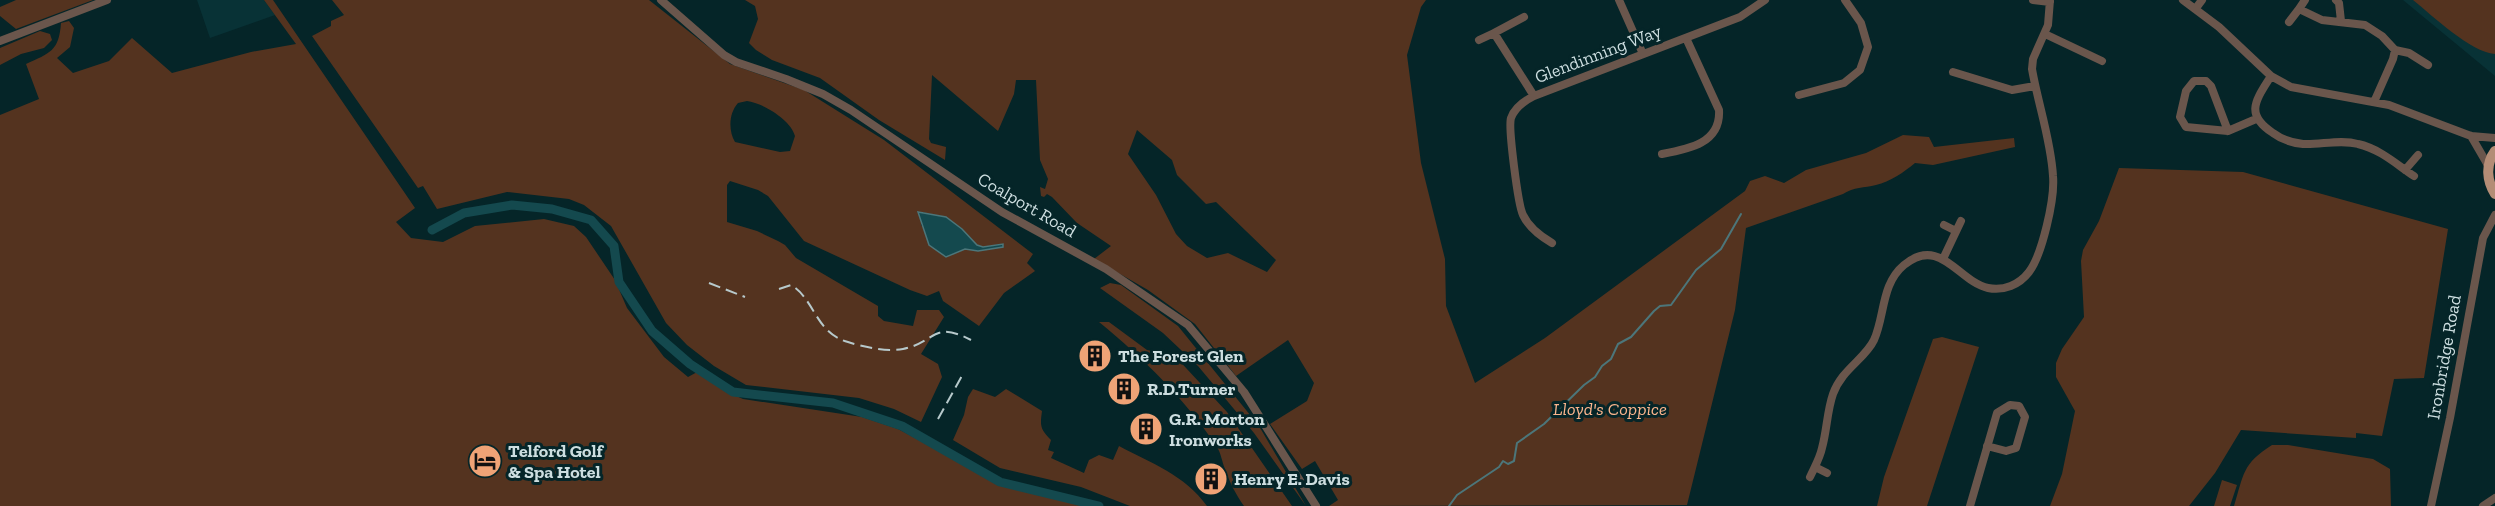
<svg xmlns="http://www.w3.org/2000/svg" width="2495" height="506" font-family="'Zilla Slab',serif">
  <rect width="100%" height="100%" fill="#052528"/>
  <path fill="#083236" d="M197 0H264L275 15 210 38Z
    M2403 0H2495V76Z"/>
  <path fill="#54331f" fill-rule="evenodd" d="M16 0H93L16 29 0 16V7Z
    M264 0H273L415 208 396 222 411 238 443 242 475 226 544 219 574 226 586 237 615 280 627 308 664 357 688 377 699 371 725 391 743 399 862 417 898 429 1008 487 1046 490 1096 506H0V115L39 99 26 64C50 53 59 51 61 23L69 21 74 28 70 47 57 58 73 73 109 61 132 38 172 73 251 52 296 44Z
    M332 0H649L730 64 804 90 884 140 1033 254 1027 263 1035 271 1004 293 979 326 943 301 939 291 927 296 910 290 804 241 768 196 758 190 730 181 727 185V222L757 231 778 241 785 245 796 258 878 306V316L884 321 913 326 917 310H939L944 317 921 354 938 364 942 377 921 422 894 409 859 398 746 385 714 366 687 345 666 323 611 226 584 205 569 199 507 192 437 209 423 186 418 188 312 36 331 26V21L344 15ZM747 101C763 103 791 120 795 136L790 151 780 152 735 142C728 130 729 113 738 103ZM921 212 946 217 962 229 977 245 983 247 1002 244 978 251 965 249 946 257 921 225Z
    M745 0H1426L1421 7 1407 55 1421 163 1445 259 1446 306 1475 383 1545 338 1745 191 1750 181 1765 176 1784 183 1806 170 1866 153 1903 135 1929 137 1934 147 2014 138 2015 147 1933 165 1915 163C1904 172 1890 182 1876 185 1864 188 1854 187 1843 194L1746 228 1735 310 1687 505 1329 506 1338 500 1315 461 1302 469 1270 424 1307 401 1314 383 1288 340 1236 376 1195 324 1148 290 1094 259 1111 246 1077 223 1052 197 1047 194 1044 197 1041 196 1040 187 1045 189 1048 179 1040 160 1036 80H1016L1014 94 998 131 932 75 929 139 931 143 946 147 945 160 879 120 820 78 772 60 756 50 749 43 758 19 755 6ZM1137 130 1172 160 1177 175 1206 204 1216 202 1276 260 1267 272 1228 253 1207 258 1187 246 1176 234 1156 195 1128 154Z
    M2413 0H2495V54C2470 52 2433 16 2413 0Z
    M40 31 50 34 52 40 44 48 21 54 0 65V48Z
    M2119 168 2243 172 2448 229 2424 378 2394 379 2382 436 2356 433V438L2241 430 2215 473 2189 506H2050L2062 474 2075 411 2056 377V363L2062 349 2084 317 2081 261 2083 250 2099 221Z
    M1110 283 1121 285 1178 326 1259 426 1306 506 1254 433 1198 366 1163 333 1100 288Z
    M1099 322H1109L1147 350 1173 354 1227 412 1292 506H1244C1236 495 1229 481 1225 469 1222 462 1221 453 1217 447 1185 399 1143 358 1099 322Z
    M1942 337 1979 347 1927 506H1877L1884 477 1933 339Z
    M973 389 995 397 1006 389 1042 411C1040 426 1040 429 1051 440L1048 450 1054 452 1051 458 1084 473 1089 460 1099 455 1113 460 1119 446C1151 463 1185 475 1207 506H1130L1081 487 1000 468 953 440 964 415 968 397Z
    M2272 445H2288L2373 459 2390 469 2391 506H2234C2244 474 2242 464 2272 445Z
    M2222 480 2237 485 2230 506H2214Z"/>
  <path fill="#14494e" stroke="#4c767a" stroke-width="1.5" d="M918 212 946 217 962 229 977 245 983 247 1003 244V247L978 251 965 249 946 257 929 245Z"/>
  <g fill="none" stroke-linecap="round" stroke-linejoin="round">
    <path stroke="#4c767a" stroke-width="2" d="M1449 506 1457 495 1499 467 1503 461 1508 464 1514 461 1517 443 1544 424 1584 385 1595 377 1602 366 1611 359 1618 344 1631 337 1654 311 1660 306 1671 305 1696 270 1721 249 1741 214"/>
    <path stroke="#14494e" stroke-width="9" d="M432 230 464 213 512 205 552 209 591 220 614 246 619 282 652 331 690 364 733 392 833 403 902 426 1000 482 1099 506"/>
    <path stroke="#6a564c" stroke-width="8" d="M661 0 724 55 736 62 786 79 823 94 851 110 1002 212 1106 269 1188 325 1244 392 1316 506
      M1619 0 1643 54
      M2033 0 2050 2
      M2183 0 2219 27 2271 76 2291 87 2389 105 2471 136 2495 138
      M2336 0 2339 3 2341 21
      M2196 8 2202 0
      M2299 9 2305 0
      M2289 22 2299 9 2322 20 2365 25 2382 36 2395 50 2409 53 2428 65
      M1494 33 1524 17
      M2045 34 2102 61
      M1479 40 1494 33 1534 96
      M0 41 107 0
      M1953 72 2012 90 2035 86
      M2271 76C2256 100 2244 114 2273 133 2281 139 2293 143 2303 144 2320 145 2341 139 2358 144 2380 149 2396 164 2414 176
      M1799 95 1844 83 1860 70 1868 47 1861 23 1845 0
      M2374 102 2393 59 2395 50
      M2228 131 2211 86 2206 81H2194L2186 91 2180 117 2186 127 2228 131 2256 119
      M2471 136 2489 167
      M1662 154C1689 149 1721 143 1719 110L1686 38
      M2405 170 2418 155
      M1944 225 1956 231
      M1552 243C1540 236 1529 228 1523 215 1518 205 1508 127 1511 118 1515 107 1524 101 1534 96L1740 17 1765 0
      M1943 259 1961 221
      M1815 467 1827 473
      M1810 477C1814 468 1820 458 1822 448 1827 430 1827 411 1833 394 1842 369 1865 359 1874 340 1885 316 1881 284 1904 265 1940 235 1959 282 1988 288 2004 291 2019 285 2029 272 2042 255 2055 199 2053 176 2051 140 2038 104 2032 69L2033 59 2048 25 2050 0
      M1970 506 1997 413 2010 405 2019 406 2025 417 2016 448 2006 451 1987 446
      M2431 506 2450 418 2483 238 2495 215
      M2483 506 2495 498"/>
    <path stroke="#b48d76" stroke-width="10" d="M2495 151C2485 165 2487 181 2495 194"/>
    <path stroke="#b7c9cb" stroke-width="2" stroke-dasharray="12 6" stroke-linecap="butt" d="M709 283 745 297
      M779 289 791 285C815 299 815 333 848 342 863 347 887 352 903 349 937 342 932 320 971 340
      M938 419 963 374"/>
  </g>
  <defs>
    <symbol id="building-disc" viewBox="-11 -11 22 22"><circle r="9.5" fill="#efa376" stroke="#052528"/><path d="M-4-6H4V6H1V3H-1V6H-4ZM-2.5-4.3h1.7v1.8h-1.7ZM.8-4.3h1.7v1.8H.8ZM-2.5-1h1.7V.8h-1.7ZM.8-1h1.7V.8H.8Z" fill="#111"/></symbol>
    <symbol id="hotel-disc" viewBox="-11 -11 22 22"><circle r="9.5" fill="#efa376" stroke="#052528"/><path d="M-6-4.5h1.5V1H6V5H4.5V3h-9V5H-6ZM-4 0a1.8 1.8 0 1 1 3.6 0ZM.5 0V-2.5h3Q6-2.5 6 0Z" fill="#111"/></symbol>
  </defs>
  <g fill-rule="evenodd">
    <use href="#building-disc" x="1076" y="337" width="38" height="38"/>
    <use href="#building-disc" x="1105" y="370" width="38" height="38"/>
    <use href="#building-disc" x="1127" y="410" width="38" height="38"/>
    <use href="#hotel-disc" x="466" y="442" width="38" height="38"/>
    <use href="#building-disc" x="1192" y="460" width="38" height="38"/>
  </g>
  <g text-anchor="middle" stroke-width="6" stroke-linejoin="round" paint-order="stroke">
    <g font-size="18" fill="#cddee0" stroke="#052528">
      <text transform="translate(1598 54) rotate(-21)" y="6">Glendinning Way</text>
      <text transform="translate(1027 205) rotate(30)" y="6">Coalport Road</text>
      <text transform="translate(2444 357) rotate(-80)" y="6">Ironbridge Road</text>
    </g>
    <g font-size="18" font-weight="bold" fill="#cddee0" stroke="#052528" text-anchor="start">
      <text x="1118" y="362">The Forest Glen</text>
      <text x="1147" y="395">R.D.Turner</text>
      <text x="1169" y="425">G.R. Morton<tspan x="1169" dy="21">Ironworks</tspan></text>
      <text x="508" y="457">Telford Golf<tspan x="508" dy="21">&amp; Spa Hotel</tspan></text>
      <text x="1234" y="485">Henry E. Davis</text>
    </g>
    <g font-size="18" font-style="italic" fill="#fbb58d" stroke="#052528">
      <text x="1610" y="415">Lloyd's Coppice</text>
    </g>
  </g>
</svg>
